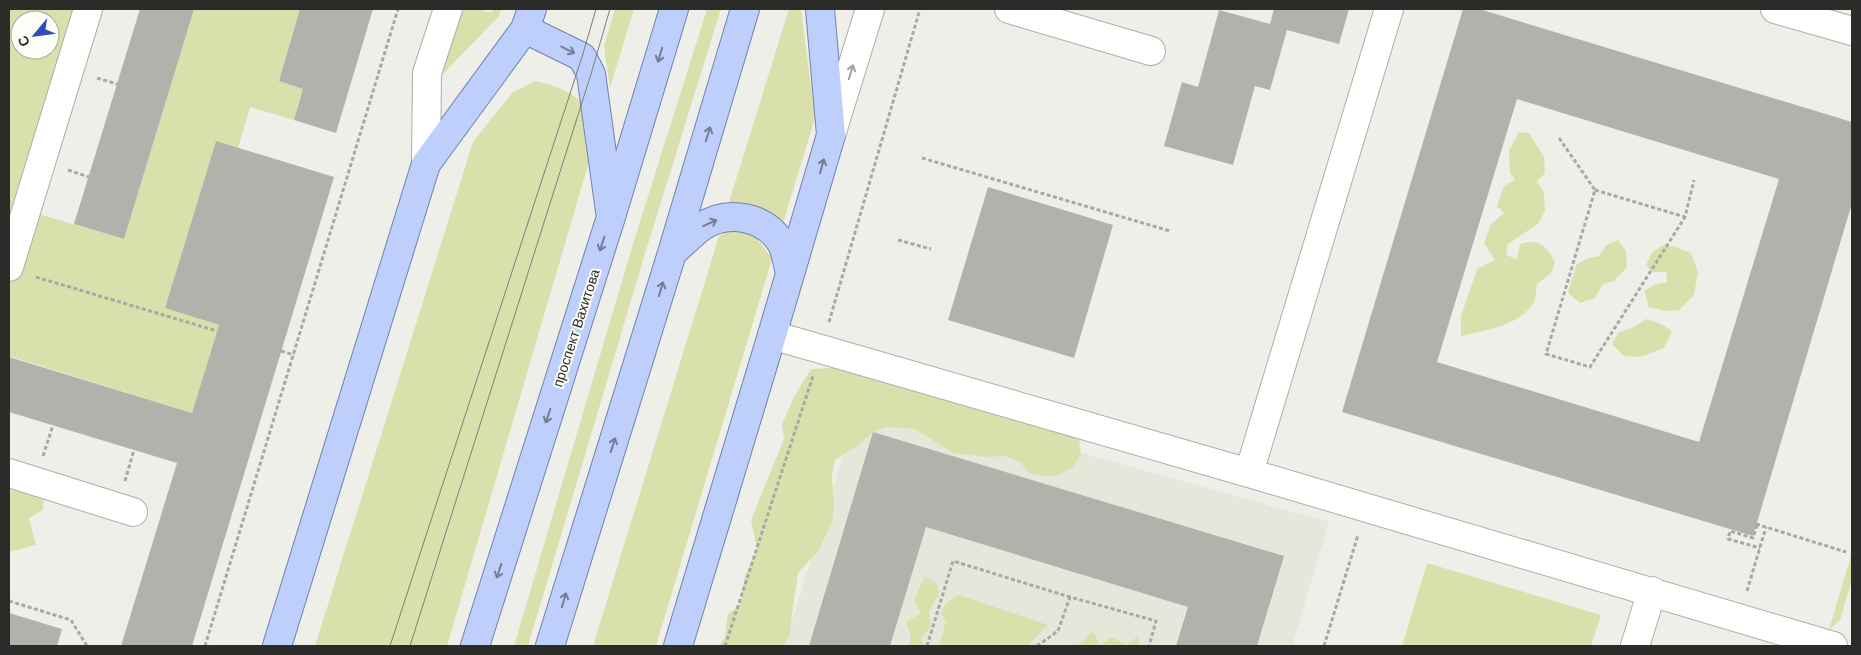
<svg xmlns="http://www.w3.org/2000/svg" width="1861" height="655" font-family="Arial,sans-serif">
  <rect width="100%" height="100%" fill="#efefea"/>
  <path fill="#e6e7da" d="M863 392 1329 522 1292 646H784Z"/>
  <path fill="#dae0ac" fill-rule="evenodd" d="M9 9H78L9 223ZM20 20H50V50H20Z
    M194 9H300L279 81 303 89 294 120 250 107 238 148 216 141 165 308 219 325 192 413 9 356V275L28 211 124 239Z
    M464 9H477L492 13 493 9H501L499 16 442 75 452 29Z
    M615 9H634L610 88 604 46Z
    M707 9H721L647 247 528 646H514L633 244Z
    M789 9H801L815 118 783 223C763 210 755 203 729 202Z
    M535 81C557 86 579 92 589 115 592 124 591 144 591 155L447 646H315L473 142 512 93Z
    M1519 132 1529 133 1544 157 1545 173 1537 182 1544 192 1545 211 1538 224 1508 244 1506 255 1517 259 1520 244C1539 238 1546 246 1555 262L1551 273 1537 284C1536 290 1536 299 1533 304 1518 326 1485 330 1461 336V316L1477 269 1495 260 1484 243 1491 224 1504 213 1497 206 1504 186 1515 180 1510 173 1509 151Z
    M730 230C754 232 759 240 772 259L656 646H593L719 236Z
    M1618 240 1626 251 1627 267 1614 281 1603 284 1595 298 1580 303 1568 293 1576 265 1588 258 1599 256 1606 245Z
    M1664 245 1676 247 1691 253 1698 272 1694 295 1679 310 1665 311 1649 307 1644 291 1654 285 1667 282 1666 272H1652L1646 265 1653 251Z
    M1646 319 1661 324 1672 331 1664 348 1640 357 1624 356 1612 344 1618 333 1634 327Z
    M847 360 1072 425 1079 438 1081 454 1073 467 1060 475 1046 477 1029 473 1020 462 1005 456 986 457 953 453 915 429 885 427 873 432 861 443 835 460 832 475 834 506 832 522 819 550 798 573 789 636 784 646H719L725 637 728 614 740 605 745 576 757 549 751 520 784 439 782 424 794 397 811 369 833 368Z
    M9 490 44 496 43 510 29 518 36 545 9 552Z
    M1852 552V580L1840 620 1829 630Z
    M1427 563 1601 615 1591 646H1402Z
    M925 576 937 584 939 594 929 611 931 627 921 638 925 646H909L911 638 906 622 921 613 914 600Z
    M959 595 1048 625 1027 646H943L940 644 946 621 941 613 946 603Z
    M1093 631 1100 646 1111 637 1127 645 1138 636 1139 646H1077Z"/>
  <path fill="#b1b2ac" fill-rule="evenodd" d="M140 9H194L124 239 74 224Z
    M300 9H373L336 133 294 120 303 89 279 81Z
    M1274 9H1349L1339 44 1287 30 1270 90 1255 86 1233 165 1164 146 1182 82 1198 87 1219 10 1270 24Z
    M1463 9H1479L1852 122V203L1753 536 1342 412ZM1517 99 1779 179 1699 442 1437 362Z
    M216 141 334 177 192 646H121L177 463 9 412V357L192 413 219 325 165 308Z
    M988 187 1113 225 1074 358 948 320Z
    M873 432 1284 556 1257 646H1176L1188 607 926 527 890 646H809Z
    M9 613 62 629 57 646H9Z"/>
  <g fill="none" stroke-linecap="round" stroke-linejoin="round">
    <defs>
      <path id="minor" d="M1009 9 1151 51
        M1775 9 1852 31
        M831 135 870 9
        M426 164 427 73 448 9
        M9 267 88 9
        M772 335 1249 473 1833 646
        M9 473 133 512
        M1249 473 1389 9
        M1635 646 1652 591"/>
      <path id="major" d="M525 29 582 57 591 74 610 211
        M672 253C681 245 691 235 701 227 728 209 765 216 782 244 786 253 788 265 790 274
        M277 646 426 164 525 29 532 9
        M475 646 611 217 674 9
        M550 646 672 253 745 9
        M678 646 772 335 831 135 820 9"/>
    </defs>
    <use href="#minor" stroke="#aeaea9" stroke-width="30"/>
    <use href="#major" stroke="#6e81b0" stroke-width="30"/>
    <path stroke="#a8a8a4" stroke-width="3" stroke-dasharray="4 2.5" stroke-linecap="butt" d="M97 78 117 84
      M1559 138 1595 190 1546 354 1590 367 1685 217 1694 180
      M922 158 1170 231
      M68 170 89 177
      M1595 190 1685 217
      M898 240 931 249
      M36 277 217 331
      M829 322 920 9
      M281 351 294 355
      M43 456 53 425
      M125 481 134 450
      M1756 524 1846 552
      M1757 525 1753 538 1730 531 1728 539 1760 548
      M1747 591 1766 527
      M9 601 71 620 87 646
      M205 646 398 9
      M725 646 813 376
      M927 646 953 561 1070 597 1156 621 1149 646
      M1037 646 1058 631 1070 597
      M1324 646 1358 535"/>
    <use href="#minor" stroke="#fff" stroke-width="28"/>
    <use href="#major" stroke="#becffb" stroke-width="28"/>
    <path stroke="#7d7d7a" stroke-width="1" d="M390 646 582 57 596 9
      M410 646 591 74 610 9"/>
  </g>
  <defs><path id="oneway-shaft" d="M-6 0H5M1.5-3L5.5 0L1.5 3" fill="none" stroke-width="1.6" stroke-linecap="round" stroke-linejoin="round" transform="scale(1.25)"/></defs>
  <g stroke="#747d92">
    <use href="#oneway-shaft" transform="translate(568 50) rotate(27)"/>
    <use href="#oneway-shaft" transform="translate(660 55) rotate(107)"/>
    <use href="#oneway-shaft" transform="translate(708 134) rotate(-73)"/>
    <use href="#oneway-shaft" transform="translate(822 166) rotate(-74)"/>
    <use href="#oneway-shaft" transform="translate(710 223) rotate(-24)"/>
    <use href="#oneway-shaft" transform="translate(602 244) rotate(108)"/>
    <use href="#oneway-shaft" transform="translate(661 289) rotate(-73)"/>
    <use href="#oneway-shaft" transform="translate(548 416) rotate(108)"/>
    <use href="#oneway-shaft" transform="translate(613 445) rotate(-73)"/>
    <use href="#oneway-shaft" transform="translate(499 571) rotate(108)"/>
    <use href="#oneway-shaft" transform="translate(564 600) rotate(-73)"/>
  </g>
  <use stroke="#a0a09f" href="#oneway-shaft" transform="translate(851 72) rotate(-73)"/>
  <g text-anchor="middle" stroke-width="4" stroke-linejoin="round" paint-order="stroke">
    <g font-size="14" fill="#2b2b29" stroke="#fcfdf7">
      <text transform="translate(576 328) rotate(-72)" y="5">проспект Вахитова</text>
    </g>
  </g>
  <rect width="1861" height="655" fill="none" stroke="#2b2b29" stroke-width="20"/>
  <g transform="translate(35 35) rotate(241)"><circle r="24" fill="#fcfdf7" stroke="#a8a9a5"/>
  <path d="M0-4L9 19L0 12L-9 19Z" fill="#2d4dbd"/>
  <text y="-8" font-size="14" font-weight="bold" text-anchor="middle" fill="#2b2b29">С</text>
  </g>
</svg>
